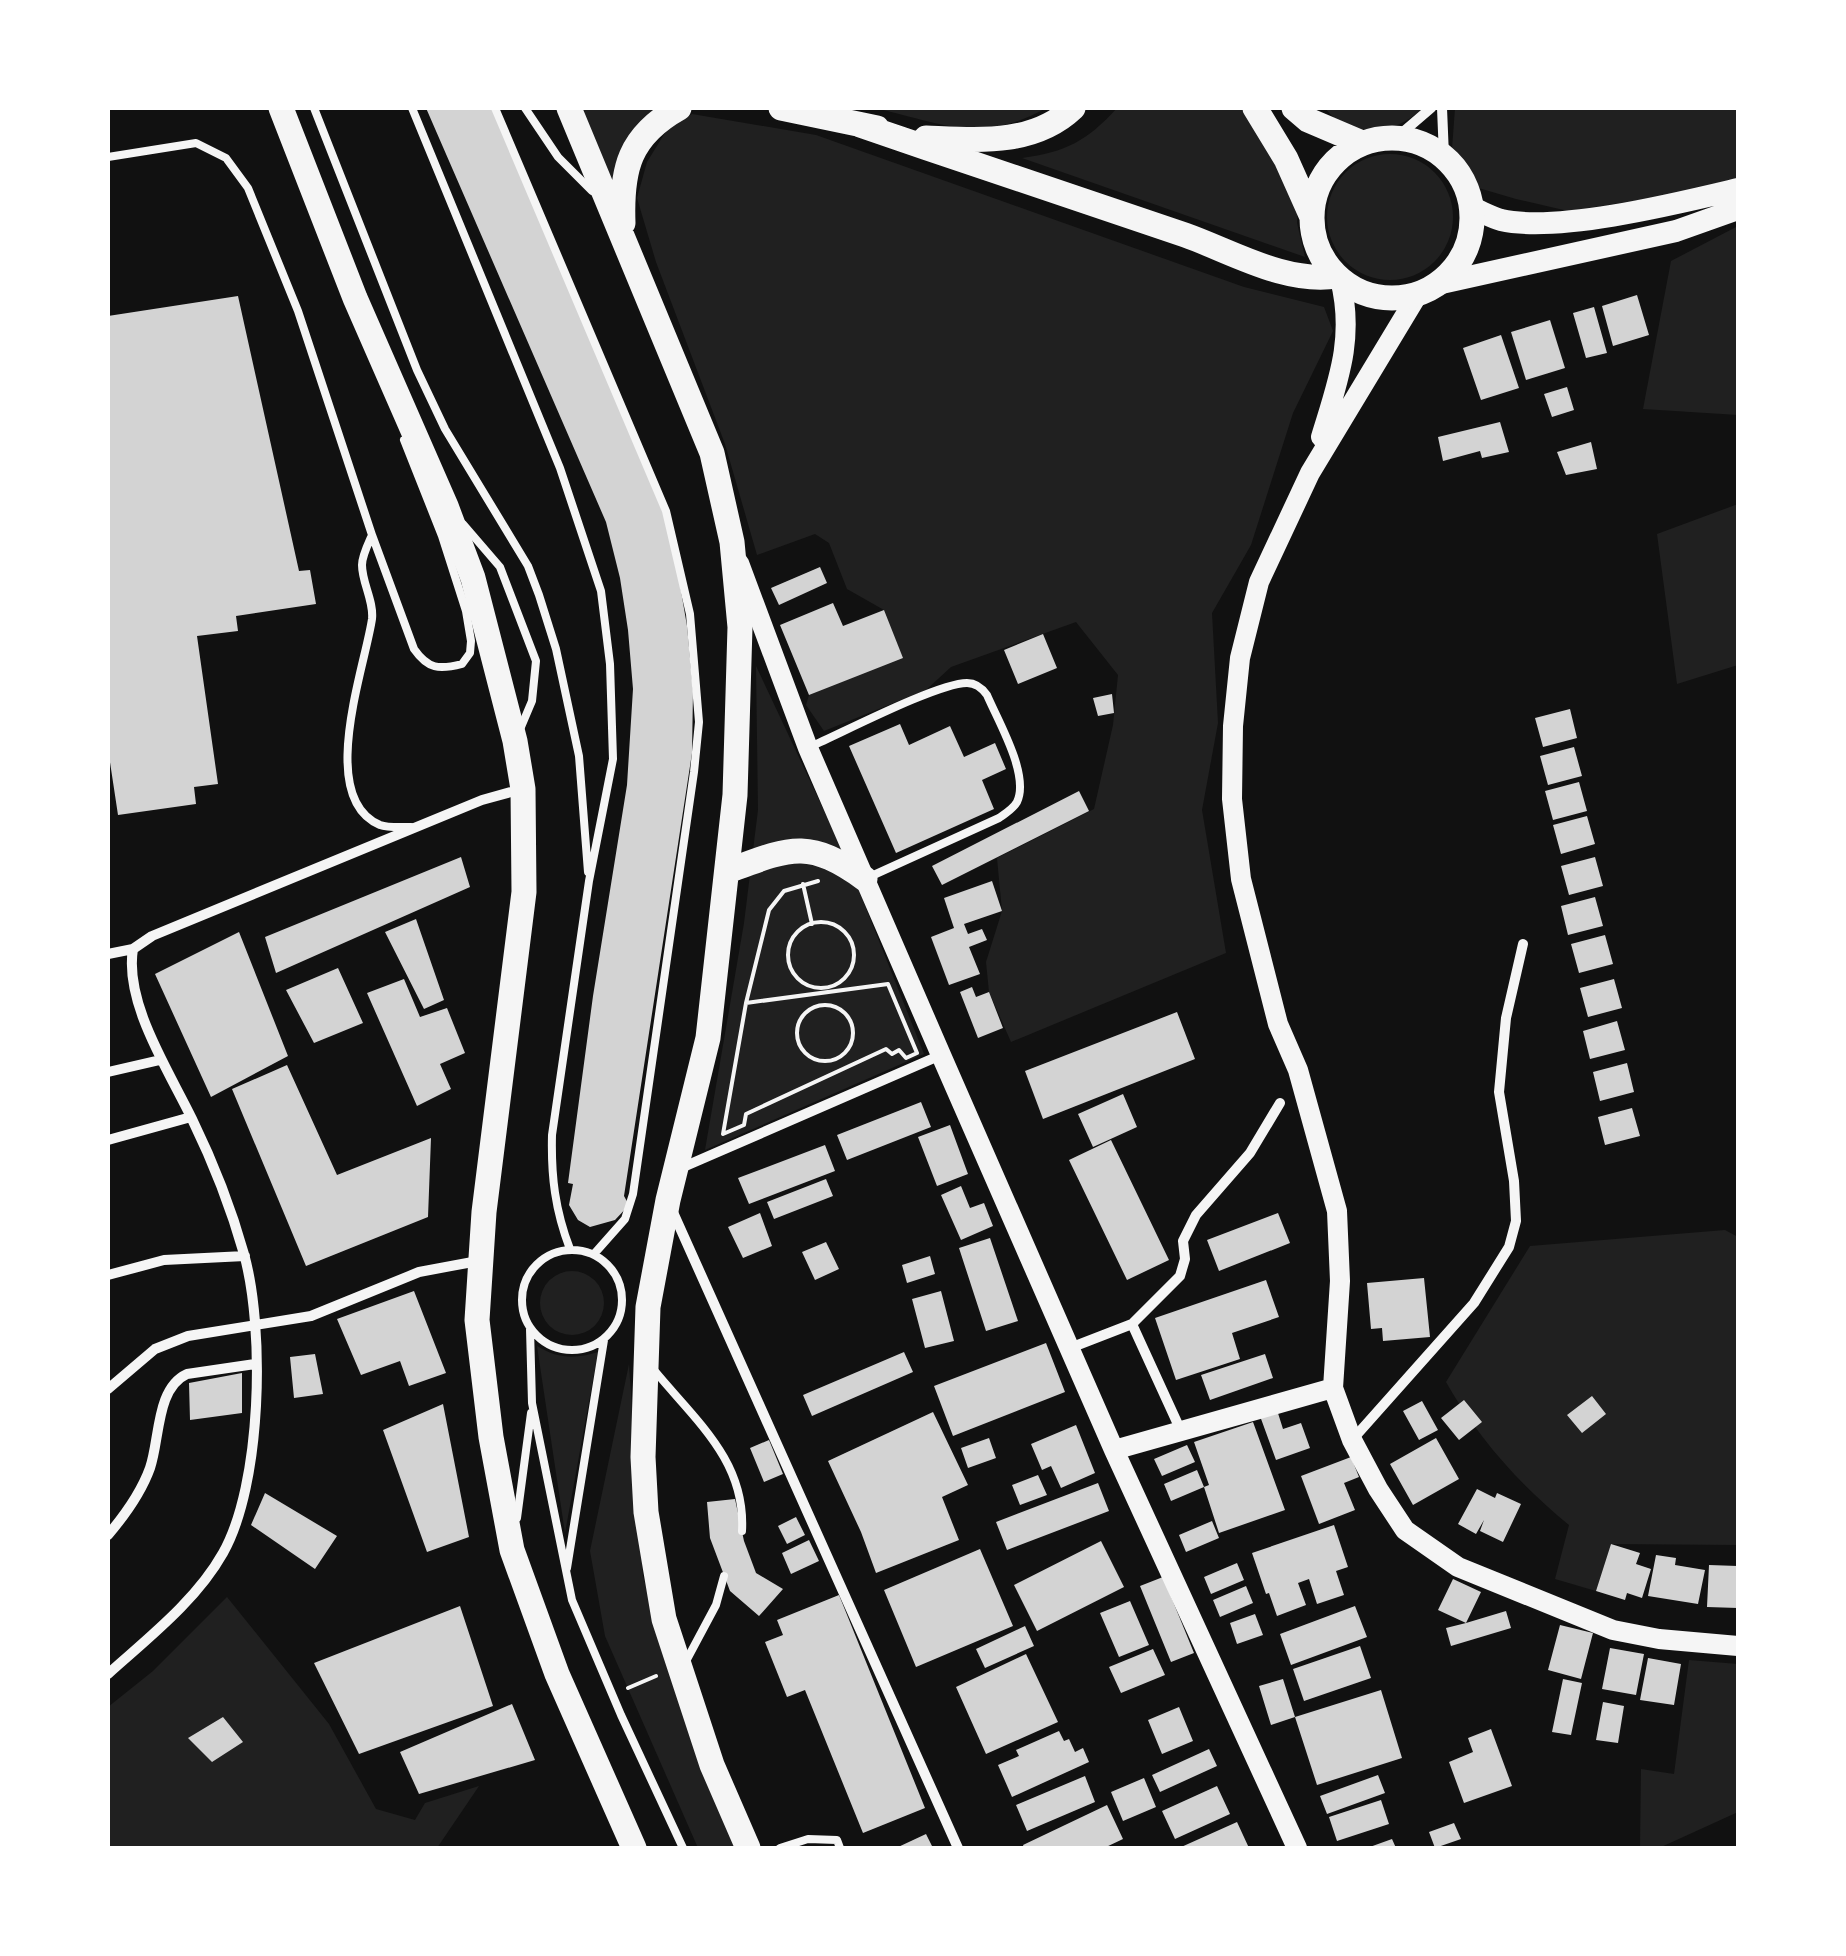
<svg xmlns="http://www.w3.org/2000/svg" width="1846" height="1956" font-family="Manrope,sans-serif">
  <rect width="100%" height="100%" fill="#111"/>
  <path fill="#202020" d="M576 108H642L656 111 610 187Z
    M875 108H1046C981 145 941 123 875 108Z
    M1117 108H1243L1298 205 1297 223 1305 257 1022 158C1066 152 1087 141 1117 108Z
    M1325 108H1423C1395 135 1350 142 1325 108Z
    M1455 108H1738V185L1568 211 1516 199 1465 184 1451 163Z
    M692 114 816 135 1244 287 1324 307 1333 331 1293 413 1251 545 1212 613 1218 723 1202 810 1226 953 1011 1042 989 992 986 962 1002 911 997 858 1094 809 1113 725 1118 675 1076 622 951 667 926 690 824 731 806 705 809 695 902 657 884 610 847 589 829 543 815 534 757 555 725 444 656 262 637 198 647 162 668 128Z
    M1327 217a63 63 0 1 1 126 0a63 63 0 1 1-126 0Z
    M1738 226V415L1643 409 1671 261Z
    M1738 504V665L1677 684 1657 534Z
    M756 666 844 853 924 1054 705 1150 744 923 758 810Z
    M1725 1230 1738 1237V1545L1611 1544 1596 1591 1555 1579 1569 1525C1519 1484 1478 1438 1446 1382L1530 1246Z
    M540 1303a32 32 0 1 1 64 0a32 32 0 1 1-64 0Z
    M537 1346C558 1359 576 1359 598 1352L565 1533Z
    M629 1364 643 1576 661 1641 735 1848H698L605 1636 590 1551Z
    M227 1597 329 1724 376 1809 415 1820 425 1803 479 1786 437 1848H108V1707L153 1671Z
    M1689 1660 1738 1664V1812L1659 1848H1640L1641 1769 1674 1774Z"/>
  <path fill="#d3d3d3" d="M426 108H493L661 502 676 562 687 626 693 691 692 753 624 1196 629 1205 615 1220 590 1227 578 1220 569 1205 573 1184 568 1183 593 996 627 785 633 689 628 630 620 578 606 522Z
    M1637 295 1649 335 1613 346 1602 306Z
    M238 296 299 571 310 570 316 604 236 616 238 631 197 636 218 784 194 787 196 804 118 815 108 749V316Z
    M1594 307 1607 353 1586 358 1573 313Z
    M1550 320 1565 368 1526 380 1511 332Z
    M1501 335 1519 388 1481 400 1463 348Z
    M1567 387 1574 410 1552 417 1544 394Z
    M1500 422 1509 452 1482 458 1480 451 1443 461 1438 437Z
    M1591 442 1597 469 1566 475 1557 452Z
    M820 567 827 583 779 605 771 588Z
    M833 603 843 626 884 610 903 658 809 695 780 625Z
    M1043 634 1057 668 1018 684 1004 650Z
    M1112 694 1114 713 1098 716 1093 698Z
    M1570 709 1577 738 1543 747 1535 718Z
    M900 724 909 745 950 726 964 757 995 743 1006 769 982 780 994 809 896 853 849 746Z
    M1574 747 1582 776 1548 785 1540 756Z
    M1579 782 1587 811 1553 820 1545 791Z
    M1079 791 1089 811 942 885 932 866Z
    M1587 816 1595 844 1561 854 1553 825Z
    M461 857 470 887 276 973 265 937Z
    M1595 857 1603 886 1569 895 1561 866Z
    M992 881 1002 911 964 924 968 934 982 929 987 940 969 947 980 974 949 985 931 937 954 928 944 898Z
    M1595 897 1603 926 1568 935 1561 906Z
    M416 919 444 1000 424 1009 385 932Z
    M239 932 288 1056 211 1097 155 974Z
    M1605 935 1613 964 1579 973 1571 944Z
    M338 968 363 1023 314 1043 286 990Z
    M404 979 420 1017 447 1008 465 1053 440 1064 451 1089 417 1106 367 993Z
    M1614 979 1622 1008 1588 1017 1580 988Z
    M972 987 976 997 989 992 1003 1028 978 1038 960 992Z
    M1177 1012 1195 1059 1043 1119 1025 1071Z
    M1617 1021 1625 1050 1590 1059 1583 1031Z
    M1627 1063 1634 1092 1600 1101 1593 1072Z
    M287 1065 337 1175 431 1138 428 1217 306 1266 232 1089Z
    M1123 1094 1137 1127 1093 1147 1078 1114Z
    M921 1102 931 1127 847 1160 837 1135Z
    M1632 1108 1640 1136 1605 1145 1598 1117Z
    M950 1125 968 1174 937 1186 918 1137Z
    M1111 1140 1169 1260 1127 1280 1069 1160Z
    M825 1145 835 1171 749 1204 738 1178Z
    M826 1179 833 1196 774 1219 767 1202Z
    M961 1186 970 1208 984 1203 993 1226 961 1240 941 1195Z
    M760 1213 772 1246 743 1258 728 1227Z
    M1278 1213 1290 1243 1219 1271 1207 1240Z
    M990 1238 1018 1321 986 1331 959 1248Z
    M826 1242 839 1269 815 1280 802 1252Z
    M930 1256 935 1274 907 1283 902 1265Z
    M1424 1278 1430 1337 1383 1341 1382 1328 1371 1329 1367 1283Z
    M1266 1280 1279 1317 1232 1333 1240 1359 1176 1380 1155 1318Z
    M414 1291 446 1373 409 1386 400 1361 361 1375 337 1319Z
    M941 1291 954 1341 925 1348 912 1299Z
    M1046 1343 1065 1392 953 1436 934 1386Z
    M904 1352 913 1372 812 1416 803 1395Z
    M315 1354 323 1394 294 1398 290 1357Z
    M1265 1354 1273 1378 1210 1400 1201 1375Z
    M242 1373V1413L190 1420 189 1383Z
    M1592 1396 1606 1414 1582 1433 1567 1415Z
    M1464 1400 1482 1422 1459 1440 1441 1418Z
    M1422 1401 1438 1430 1419 1440 1403 1411Z
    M443 1404 469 1537 427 1552 383 1430Z
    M1277 1410 1283 1429 1301 1423 1310 1448 1276 1460 1260 1416Z
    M933 1412 968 1485 942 1497 959 1540 876 1573 861 1532 828 1461Z
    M1253 1422 1285 1510 1219 1533 1204 1487 1209 1485 1194 1442Z
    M1076 1425 1095 1473 1061 1488 1051 1466 1042 1470 1031 1444Z
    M989 1438 996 1458 968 1468 961 1448Z
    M1436 1438 1459 1479 1413 1505 1390 1464Z
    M769 1440 783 1474 764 1482 750 1448Z
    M1187 1445 1195 1462 1162 1476 1154 1459Z
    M1351 1457 1359 1477 1344 1483 1355 1510 1319 1524 1301 1476Z
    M1197 1470 1204 1487 1171 1501 1164 1484Z
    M1038 1475 1047 1495 1020 1505 1012 1485Z
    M1098 1483 1109 1511 1007 1550 996 1522Z
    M1477 1489 1495 1498 1497 1493 1521 1504 1503 1542 1480 1531 1484 1520 1476 1534 1458 1524Z
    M265 1493 337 1536 315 1569 251 1525Z
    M735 1499 744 1541 756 1573 783 1589 759 1616 730 1591 710 1538 707 1502Z
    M796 1517 805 1535 787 1544 778 1526Z
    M1212 1521 1219 1538 1186 1552 1179 1535Z
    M1334 1525 1348 1567 1336 1571 1344 1595 1317 1604 1309 1579 1298 1583 1306 1605 1277 1616 1269 1593 1266 1594 1252 1553Z
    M809 1540 819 1561 791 1574 782 1553Z
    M1101 1541 1124 1587 1037 1631 1014 1585Z
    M1611 1544 1640 1553 1636 1564 1651 1569 1642 1598 1627 1593 1625 1600 1596 1591Z
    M980 1549 1013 1626 916 1667 884 1590Z
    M1656 1555 1676 1558 1675 1565 1705 1570 1698 1604 1648 1596Z
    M1237 1563 1244 1580 1211 1594 1204 1577Z
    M1709 1565 1738 1566V1608L1707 1607Z
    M1163 1577 1194 1653 1171 1662 1140 1586Z
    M1453 1579 1481 1592 1466 1623 1506 1611 1511 1628 1451 1646 1446 1628 1466 1623 1438 1610Z
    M1246 1586 1253 1603 1220 1617 1213 1600Z
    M839 1595 925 1808 863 1833 805 1690 787 1697 765 1642 783 1635 777 1620Z
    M1130 1601 1149 1645 1119 1657 1100 1613Z
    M460 1606 493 1706 359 1754 314 1663Z
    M1355 1606 1367 1637 1291 1665 1280 1634Z
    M1255 1614 1263 1635 1237 1644 1230 1623Z
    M1560 1625 1593 1633 1581 1679 1548 1670Z
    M1025 1626 1034 1646 985 1668 976 1649Z
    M1360 1646 1371 1678 1304 1701 1293 1669Z
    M1610 1648 1644 1654 1636 1695 1602 1689Z
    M1153 1649 1165 1675 1121 1693 1109 1667Z
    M1026 1654 1058 1722 986 1754 956 1687Z
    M1648 1658 1681 1664 1674 1705 1640 1700Z
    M1283 1679 1295 1717 1381 1690 1402 1758 1317 1785 1295 1717 1271 1725 1259 1686Z
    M1563 1679 1582 1683 1571 1735 1552 1732Z
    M1603 1702 1624 1706 1618 1743 1596 1740Z
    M512 1704 535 1760 419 1794 400 1752Z
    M1179 1707 1193 1741 1162 1754 1148 1720Z
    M223 1717 243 1742 212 1762 188 1738Z
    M1491 1729 1512 1786 1464 1803 1449 1762 1473 1752 1468 1738Z
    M1059 1731 1064 1741 1069 1739 1075 1752 1083 1748 1089 1762 1012 1797 998 1765 1019 1756 1016 1750Z
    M1209 1749 1217 1766 1160 1792 1152 1775Z
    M1378 1775 1385 1793 1327 1814 1320 1796Z
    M1085 1776 1095 1802 1027 1831 1016 1805Z
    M1144 1778 1156 1807 1123 1821 1111 1792Z
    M1217 1786 1230 1814 1175 1839 1162 1811Z
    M1381 1800 1389 1824 1337 1841 1329 1817Z
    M1107 1805 1123 1839 1104 1848H1024L1023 1845Z
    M1237 1822 1249 1848H1179Z
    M1454 1823 1461 1839 1435 1848 1429 1832Z
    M926 1834 933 1848H896Z
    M1392 1839 1396 1848H1367Z"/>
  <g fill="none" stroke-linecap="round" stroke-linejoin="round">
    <path stroke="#f5f5f5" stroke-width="4" d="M803 884 812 924
      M788 955a33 33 0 1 1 66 0a33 33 0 1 1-66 0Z
      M888 984 917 1053 906 1058 899 1050 892 1054 886 1049 746 1114 744 1125 723 1134 746 1003Z
      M746 1003 769 910 784 891 818 881
      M797 1033a28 28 0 1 1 56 0a28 28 0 1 1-56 0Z
      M628 1688 656 1676"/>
    <path stroke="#f5f5f5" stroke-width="8" d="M314 108 417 370 445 429 528 566 539 595 556 649 579 756 588 872
      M412 108 560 468 601 591 610 664 613 759 589 881 552 1135C551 1176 555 1210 570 1249
      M495 108 666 511 690 614 699 722 694 772 633 1194 625 1219 594 1254
      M525 108 558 157 592 191
      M108 157 196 143 226 158 248 188 298 311 372 535C368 544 362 556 362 565 362 583 374 601 372 619 365 667 316 798 380 825 388 828 401 827 411 827
      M463 524 500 567 536 661 532 701 521 727
      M372 535 414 649C428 669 439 670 462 664L470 653 471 641 466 611 442 536 404 440
      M812 746C844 732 938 683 967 683 976 683 982 688 987 695 998 721 1030 775 1017 802 1013 809 1006 813 999 818L867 878
      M522 1300a50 50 0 1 1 100 0a50 50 0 1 1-100 0Z
      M530 1329 532 1403 572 1600 621 1715 683 1848
      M654 1370C696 1421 746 1461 742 1531
      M517 1518 531 1413
      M567 1568 604 1340
      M685 1663 716 1605 724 1576
      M780 1848 808 1839 837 1840 840 1848"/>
    <path stroke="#f5f5f5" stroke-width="10" d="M1442 108 1444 156
      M1396 138 1431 108
      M108 954 133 949
      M108 1072 160 1060
      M108 1140 191 1117
      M681 1168 941 1055
      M672 1210 958 1848
      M108 1275 164 1260 245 1256
      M1132 1324 1181 1431
      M1070 1348 1132 1324 1180 1276 1185 1259 1183 1241 1196 1215 1250 1153 1280 1103
      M108 1389 155 1349 188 1336 311 1316 419 1272 478 1261
      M1353 1439 1474 1303 1509 1247 1516 1221 1514 1181 1499 1092 1506 1018 1523 944
      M108 1535C125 1515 141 1493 150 1468 160 1439 156 1388 187 1374L255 1364
      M108 1674C148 1638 196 1601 223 1553 262 1484 265 1329 244 1254 231 1208 213 1162 192 1119 169 1071 124 1003 133 949L152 936 482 800 522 789"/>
    <path stroke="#f5f5f5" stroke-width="20" d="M1418 294 1310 473 1259 582 1240 658 1233 726 1232 799 1241 879 1278 1024 1298 1070 1337 1211 1340 1281 1333 1388 1352 1440 1378 1489 1405 1530 1458 1567 1613 1630 1659 1639 1738 1646
      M1321 437C1338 381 1355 338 1340 279
      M739 563 808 748 941 1055 1114 1450 1297 1848
      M1114 1450 1333 1388"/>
    <path stroke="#f5f5f5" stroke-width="22" d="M1472 208C1482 212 1491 217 1501 220 1558 233 1679 203 1738 189
      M1437 284 1676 231 1738 209"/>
    <path stroke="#f5f5f5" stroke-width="25" d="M281 108 355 298 446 506 473 578 515 741 523 789 524 892 484 1212 477 1320 491 1437 512 1550 557 1674 634 1848
      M569 108 712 453 732 542 740 627 735 795 708 1038 668 1200 648 1307 643 1457 646 1512 664 1619 712 1765 748 1848
      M781 108 877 128
      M1255 108 1286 159 1311 215
      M1294 108 1308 120 1362 143
      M860 125C968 162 1076 198 1185 235 1233 252 1285 284 1337 276
      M926 138C976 140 1033 146 1073 108
      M1312 218a80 80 0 1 1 160 0a80 80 0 1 1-160 0Z
      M623 223C621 169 629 136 679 108
      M728 871C790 848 808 838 865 879"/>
  </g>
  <rect width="1846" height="1956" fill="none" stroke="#ffffff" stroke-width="220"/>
</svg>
